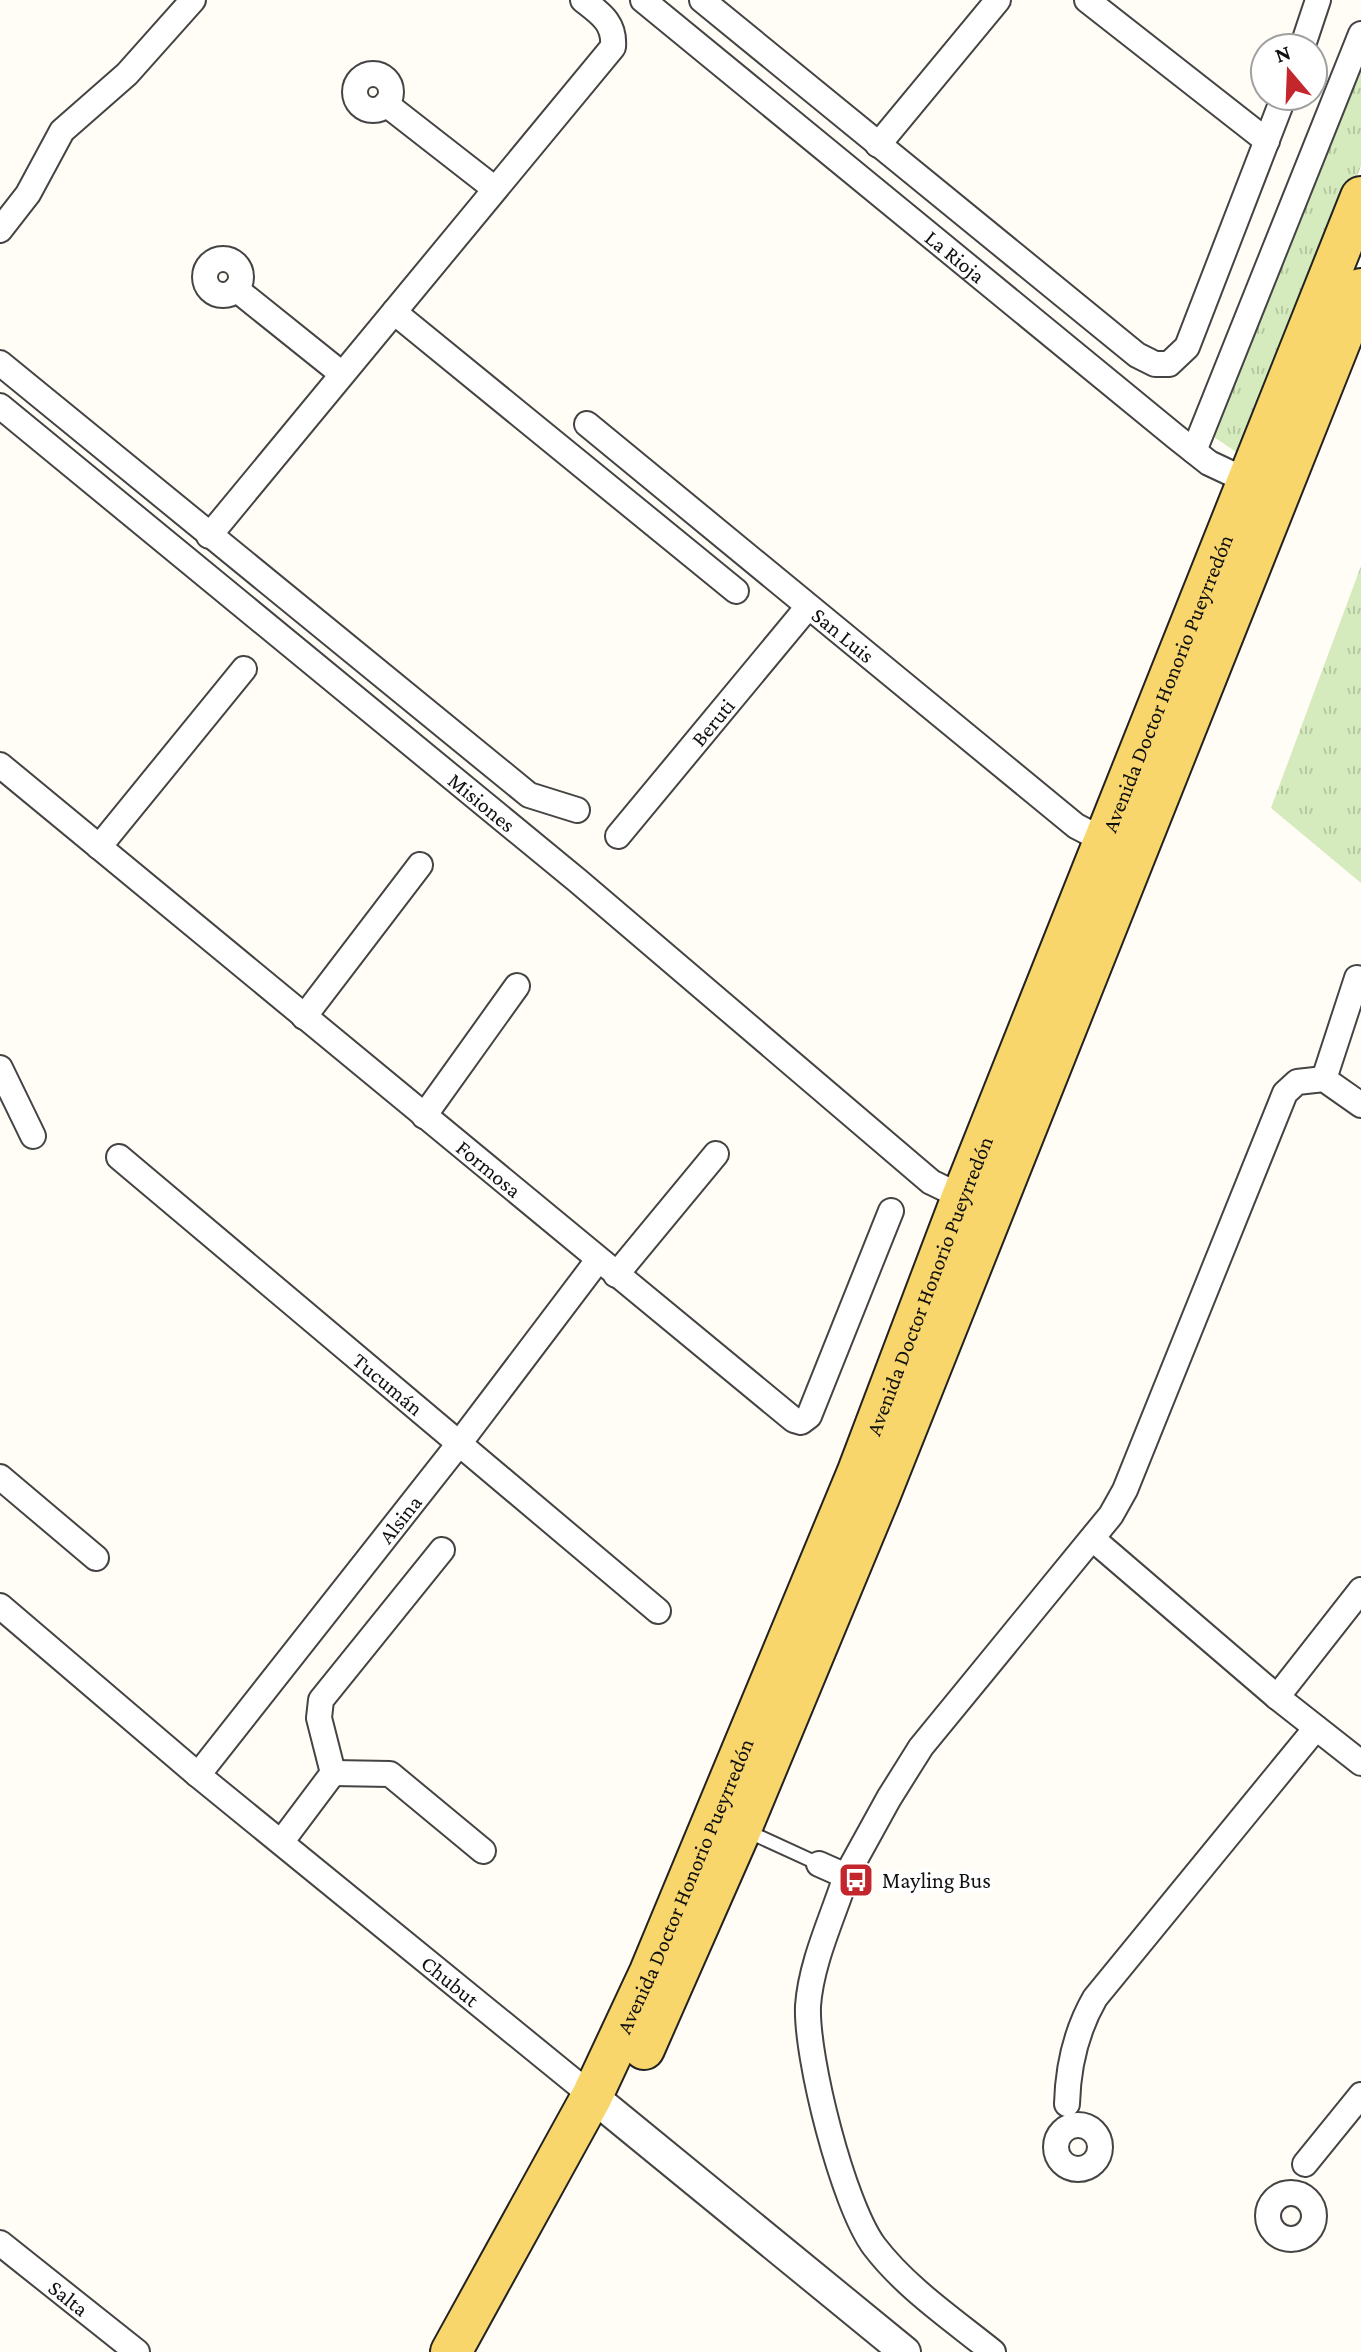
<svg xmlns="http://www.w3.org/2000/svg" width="1361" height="2352" font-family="'Crimson Pro',serif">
  <defs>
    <pattern id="grass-tufts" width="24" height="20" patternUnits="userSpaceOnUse" patternTransform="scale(2)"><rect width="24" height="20" fill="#d5ebbd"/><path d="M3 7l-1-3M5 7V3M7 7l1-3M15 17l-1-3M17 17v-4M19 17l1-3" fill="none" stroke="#b6c8a1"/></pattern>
  </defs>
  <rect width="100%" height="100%" fill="#fffdf5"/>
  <path fill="url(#grass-tufts)" d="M1361 55V166L1307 300 1292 311 1258 400 1262 417 1245 458 1211 435Z
    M1361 566V883L1271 808Z"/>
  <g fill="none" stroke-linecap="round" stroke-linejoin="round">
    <defs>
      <path id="service" d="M747 1831 819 1864"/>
      <g id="minor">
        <path id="s1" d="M643 0 1176 437 1209 463 1258 486"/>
        <path d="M702 0 1137 355 1155 364H1169L1187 347 1284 96"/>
        <path d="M1087 0 1267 141"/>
        <path d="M1302 48 1318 0"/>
        <circle cx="373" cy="92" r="18"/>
        <path d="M386 104 495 189"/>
        <path d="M878 145 998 0"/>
        <path d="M0 230 28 194 62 131 127 74 193 0"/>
        <circle cx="223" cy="277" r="18"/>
        <path d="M236 289 342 374"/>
        <path d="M394 312 736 591"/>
        <path d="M0 363 529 795 577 810"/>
        <path id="s2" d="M0 406 578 881 931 1182 962 1197"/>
        <path id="s3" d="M587 424 1076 826 1105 841"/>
        <path d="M1194 451 1361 34"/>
        <path d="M209 536 613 47C615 23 601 14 583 0"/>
        <path id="s4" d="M0 765 794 1420 801 1422 809 1416 891 1211"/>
        <path id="s5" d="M618 836 807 608"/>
        <path d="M99 847 244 669"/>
        <path d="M304 1017 420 865"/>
        <path d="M0 1068 33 1136"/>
        <path d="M1324 1079 1357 978"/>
        <path d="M424 1116 517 986"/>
        <path id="s6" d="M119 1157 658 1611"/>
        <path d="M616 1275 716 1154"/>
        <path d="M0 1477 96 1558"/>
        <path d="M1094 1540 1277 1697 1361 1763"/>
        <path id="s7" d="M0 1606 198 1775 592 2096"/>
        <path d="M1277 1697 1361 1590"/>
        <path d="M333 1773 390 1774 483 1851"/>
        <path id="s8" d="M198 1775 458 1445 598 1260"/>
        <path d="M282 1841 333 1773 319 1718 321 1700 442 1550"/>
        <path d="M819 1864 846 1876 889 1798 921 1747 1111 1515 1125 1490 1285 1093 1297 1082 1324 1079 1361 1105"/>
        <path d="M846 1876C833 1917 811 1962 808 2006 806 2058 843 2204 874 2246 906 2288 952 2319 993 2352"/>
        <path d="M1067 2104C1068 2065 1076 2031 1095 1998L1316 1728"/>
        <circle cx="1078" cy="2147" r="22"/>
        <path d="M1305 2164 1361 2095"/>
        <circle cx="1291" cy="2216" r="23"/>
        <path id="s9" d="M0 2243 137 2352"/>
      </g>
      <path id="tertiary" d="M592 2096 905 2352"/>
      <g id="primary">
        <path d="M644 2049 741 1829 879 1497 1361 289"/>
        <path id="s10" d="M451 2352 592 2096 650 1972 857 1474 962 1197 1361 197"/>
      </g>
    </defs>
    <use href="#service" stroke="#444" stroke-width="16"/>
    <use href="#minor" stroke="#444" stroke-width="28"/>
    <use href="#tertiary" stroke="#444" stroke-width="34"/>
    <use href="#primary" stroke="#222" stroke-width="44"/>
    <use href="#service" stroke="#fff" stroke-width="12"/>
    <use href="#minor" stroke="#fff" stroke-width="24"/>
    <use href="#tertiary" stroke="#fff" stroke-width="30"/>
    <use href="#primary" stroke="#f9d66b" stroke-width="40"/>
  </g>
  <defs>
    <symbol id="bus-square" viewBox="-11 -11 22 22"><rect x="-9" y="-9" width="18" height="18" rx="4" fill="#c4262e" stroke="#fff"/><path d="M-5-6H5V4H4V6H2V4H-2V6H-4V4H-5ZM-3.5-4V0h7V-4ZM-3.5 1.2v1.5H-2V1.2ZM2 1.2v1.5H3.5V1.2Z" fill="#fff"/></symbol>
  </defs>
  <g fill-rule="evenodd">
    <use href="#bus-square" x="836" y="1860" width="40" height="40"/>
  </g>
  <g text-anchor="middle" stroke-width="8" stroke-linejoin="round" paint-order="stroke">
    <g font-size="22" fill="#111" stroke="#fff">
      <text dy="8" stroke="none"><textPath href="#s1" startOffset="404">La Rioja</textPath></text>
      <text dy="8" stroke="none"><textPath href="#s3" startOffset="332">San Luis</textPath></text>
      <text dy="8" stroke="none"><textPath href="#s10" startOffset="1818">Avenida Doctor Honorio Pueyrredón</textPath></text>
      <text dy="8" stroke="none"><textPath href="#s5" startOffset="148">Beruti</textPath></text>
      <text dy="8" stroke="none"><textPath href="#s2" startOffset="624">Misiones</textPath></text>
      <text dy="8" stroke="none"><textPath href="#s4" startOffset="634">Formosa</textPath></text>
      <text dy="8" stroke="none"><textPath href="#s10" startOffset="1170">Avenida Doctor Honorio Pueyrredón</textPath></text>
      <text dy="8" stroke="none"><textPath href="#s6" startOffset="352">Tucumán</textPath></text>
      <text dy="8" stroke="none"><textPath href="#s8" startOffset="326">Alsina</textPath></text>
      <text dy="8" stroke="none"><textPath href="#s10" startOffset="522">Avenida Doctor Honorio Pueyrredón</textPath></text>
      <text dy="8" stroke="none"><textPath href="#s7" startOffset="586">Chubut</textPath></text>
      <text dy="8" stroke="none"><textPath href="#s9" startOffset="88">Salta</textPath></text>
    </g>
    <g font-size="22" fill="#111" stroke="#fff" text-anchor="start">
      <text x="882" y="1888">Mayling Bus</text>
    </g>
  </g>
  <g transform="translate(1289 72) rotate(341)"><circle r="38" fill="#ffffff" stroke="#a0a0a0" stroke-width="2"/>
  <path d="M0-6L14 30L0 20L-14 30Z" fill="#c4262e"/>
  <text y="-12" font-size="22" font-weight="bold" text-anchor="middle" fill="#111111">N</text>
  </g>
</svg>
